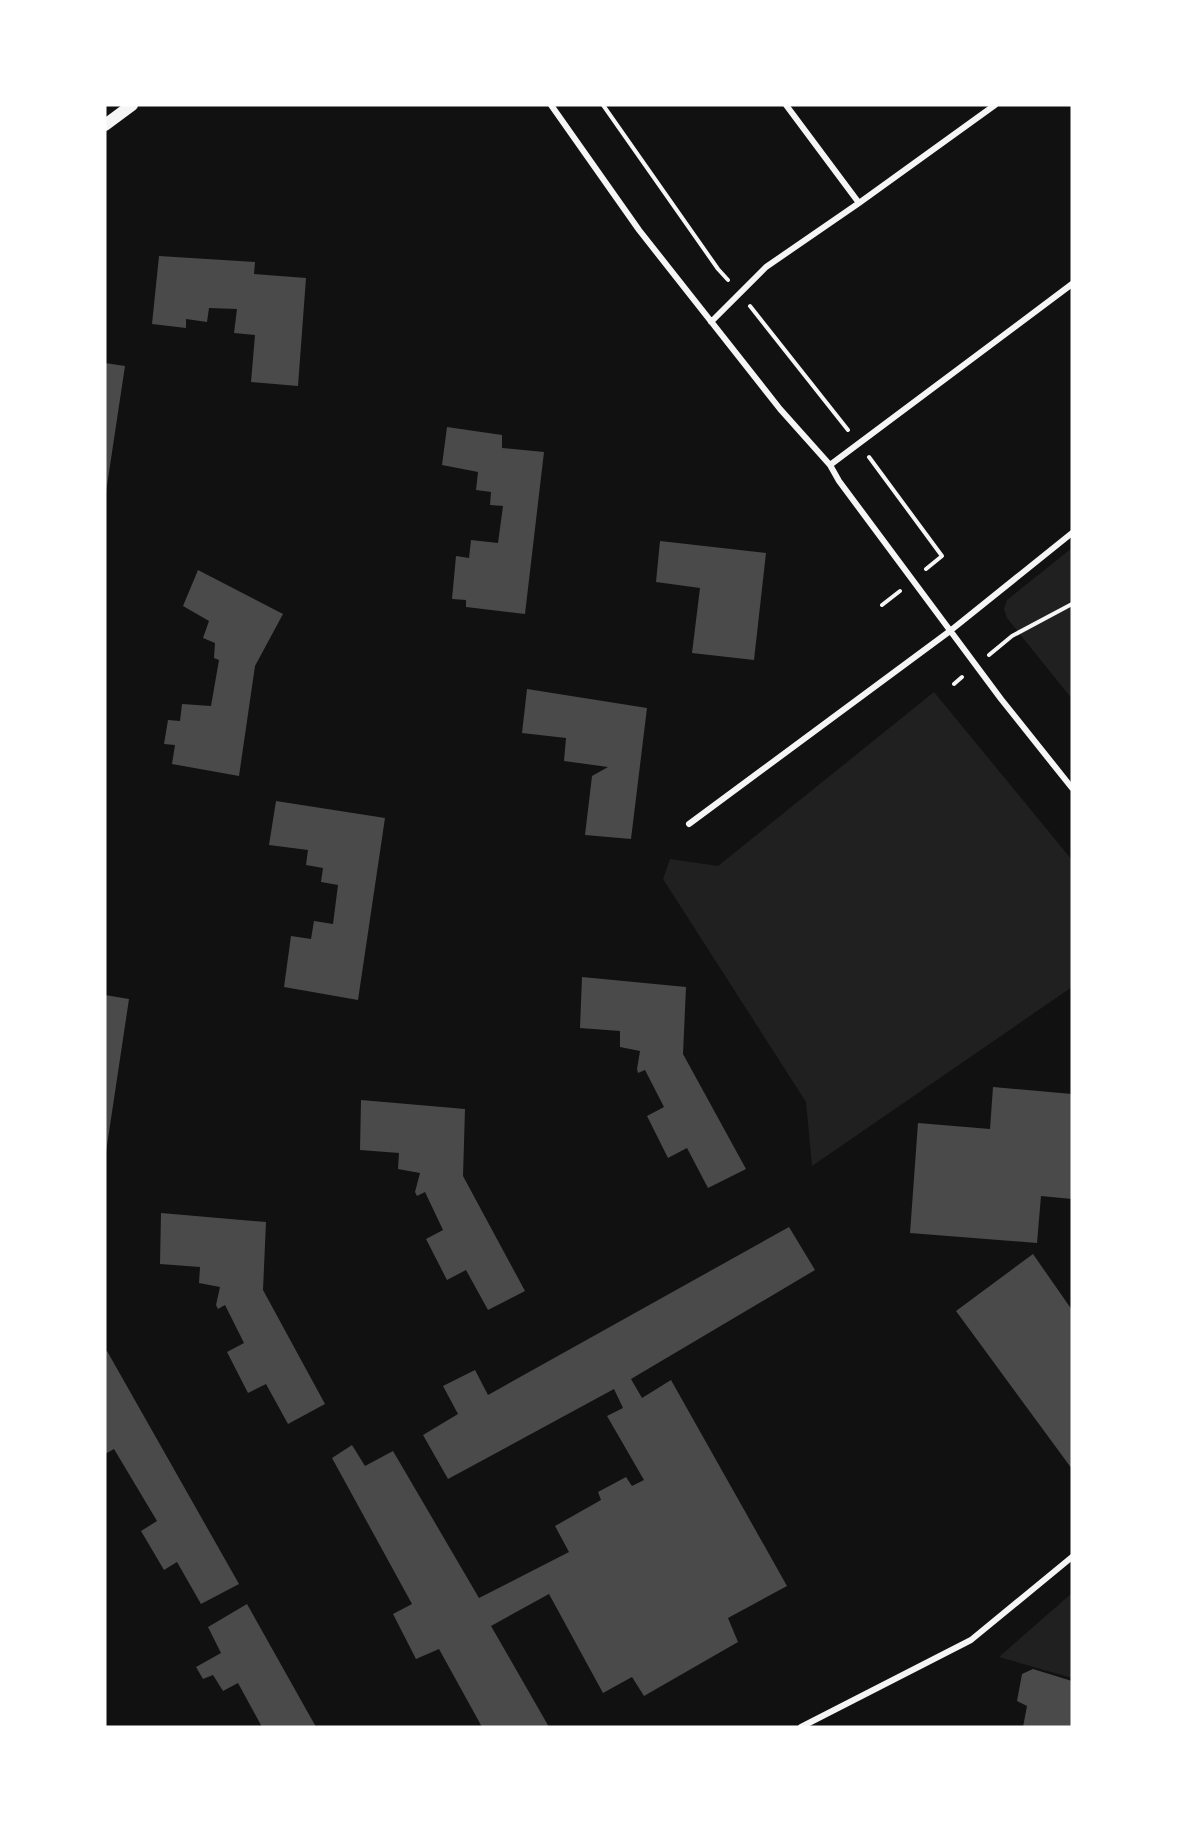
<svg xmlns="http://www.w3.org/2000/svg" width="1177" height="1832" font-family="Rubik,sans-serif">
  <rect width="100%" height="100%" fill="#111"/>
  <path fill="#202020" d="M1072 548V699L1007 618 1004 609 1007 600Z
    M934 692 1072 860V987L812 1166 806 1102 663 879 670 859 718 866Z
    M1072 1593V1678L999 1657Z"/>
  <path fill="#4a4a4a" d="M159 256 255 262 254 274 306 278 298 386 251 382 255 335 234 333 237 309 209 308 207 322 186 319V328L152 324Z
    M105 363 125 366 106 492H105Z
    M447 427 502 435V448L544 452 525 614 466 607V600L452 599 456 556 469 558 471 540 498 543 503 506 490 505 491 492 476 490 478 472 442 465Z
    M660 541 766 553 754 660 692 653 700 588 656 582Z
    M198 570 283 614 255 666 239 776 172 764 175 745 164 744 168 720 180 721 182 704 211 706 219 660 214 658 215 643 203 638 209 621 183 606Z
    M527 689 647 708 631 839 585 835 592 776 608 767 564 761 566 738 522 733Z
    M276 801 385 818 358 1000 284 987 291 936 311 939 314 921 333 924 338 885 321 882 323 868 306 865 308 850 269 845Z
    M582 977 686 987 683 1054 746 1169 708 1188 687 1148 668 1158 647 1116 664 1107 645 1070 638 1073 637 1069 640 1051 620 1047V1031L580 1028Z
    M105 995 129 999 106 1152 105 1151Z
    M993 1087 1072 1094V1199L1041 1196 1037 1243 910 1233 918 1123 990 1129Z
    M361 1100 465 1109 463 1176 525 1291 488 1310 466 1270 447 1280 426 1239 443 1230 425 1192 417 1196 415 1192 420 1173 398 1169 399 1153 360 1150Z
    M161 1213 266 1222 263 1290 325 1404 288 1424 266 1384 248 1393 227 1352 244 1343 225 1305 218 1309 216 1305 220 1287 199 1283 200 1267 160 1264Z
    M789 1227 815 1270 631 1379 642 1398 671 1380 787 1586 728 1618 738 1642 644 1696 632 1677 603 1693 549 1594 491 1626 549 1727H482L439 1649 416 1659 393 1614 412 1604 332 1458 352 1445 365 1466 393 1451 479 1598 569 1552 555 1526 601 1500 598 1492 626 1477 632 1486 644 1480 607 1416 623 1408 614 1389 448 1479 423 1435 458 1414 443 1386 475 1370 488 1395Z
    M1033 1254 1072 1310V1469L956 1311Z
    M107 1351 239 1584 201 1604 177 1562 164 1570 141 1531 157 1521 114 1449 105 1454V1352Z
    M247 1604 316 1727H262L238 1683 223 1691 213 1675 203 1679 196 1667 221 1653 208 1627Z
    M1033 1669 1072 1681V1727H1023L1027 1706 1017 1701 1022 1674Z"/>
  <g fill="none" stroke-linecap="round" stroke-linejoin="round">
    <path stroke="#f5f5f5" stroke-width="4" d="M603 105 718 269 728 280
      M750 306 848 430
      M869 457 942 556 926 569
      M882 605 900 591
      M989 655 1012 636 1072 604
      M954 684 962 677"/>
    <path stroke="#f5f5f5" stroke-width="6" d="M551 105 639 230 780 409 830 465 839 481 1001 699 1072 788
      M786 105 859 203
      M711 322 766 267 859 203 995 105
      M830 465 1072 284
      M689 824 950 631 1072 533
      M801 1727 971 1640 1072 1557"/>
    <path stroke="#f5f5f5" stroke-width="12" d="M105 125 132 105"/>
  </g>
  <rect width="1177" height="1832" fill="none" stroke="#ffffff" stroke-width="213"/>
</svg>
